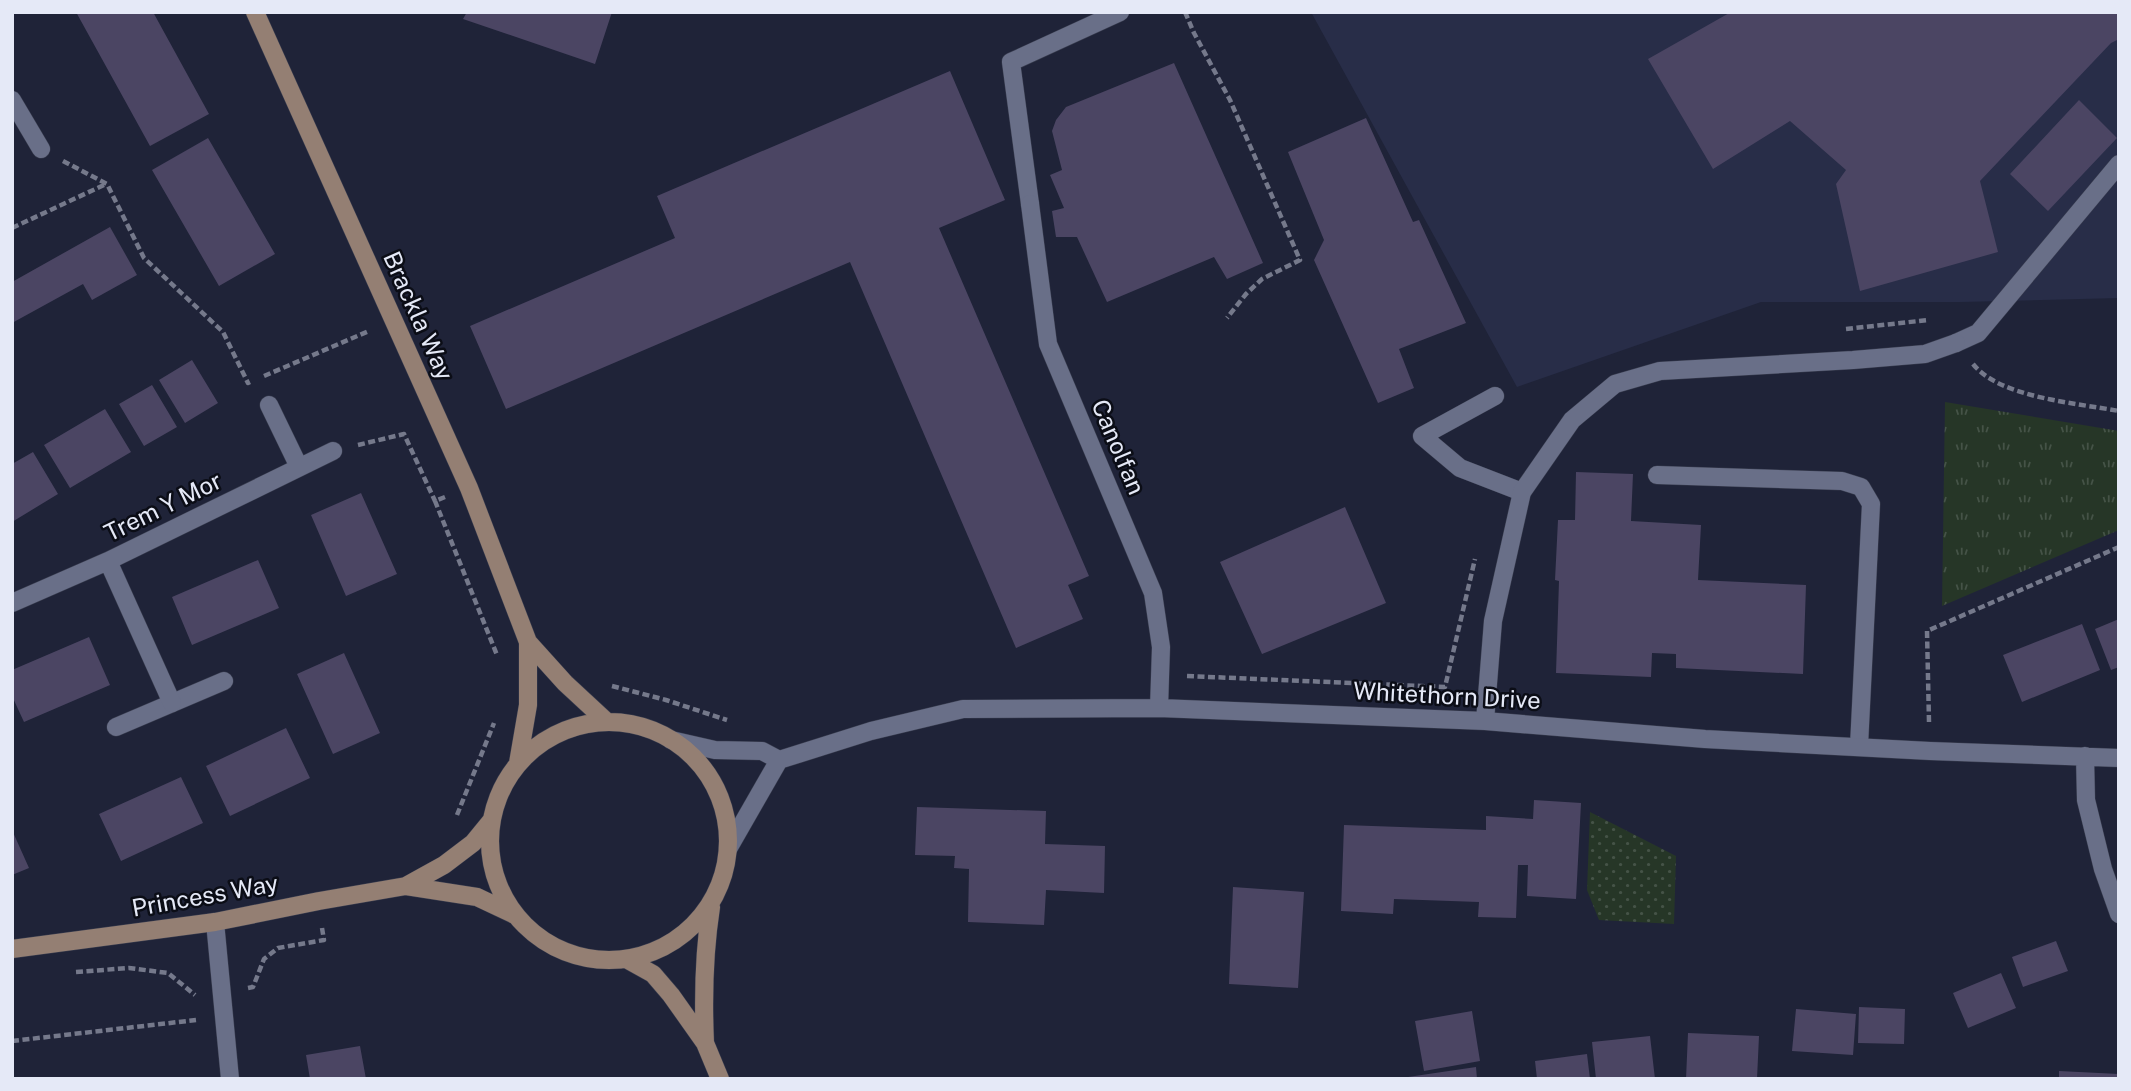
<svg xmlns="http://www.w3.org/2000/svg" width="2131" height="1091" font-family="'Public Sans',sans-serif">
  <defs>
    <pattern id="grass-tufts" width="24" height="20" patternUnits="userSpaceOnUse" patternTransform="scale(1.75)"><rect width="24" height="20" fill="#263627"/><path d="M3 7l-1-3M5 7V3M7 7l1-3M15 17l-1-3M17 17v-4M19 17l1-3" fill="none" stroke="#455347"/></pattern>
    <pattern id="park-dots" width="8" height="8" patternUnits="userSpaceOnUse" patternTransform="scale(1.75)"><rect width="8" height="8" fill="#263627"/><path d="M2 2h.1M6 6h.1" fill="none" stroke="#455347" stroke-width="1.8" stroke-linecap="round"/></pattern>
  </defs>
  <rect width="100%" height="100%" fill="#1f2338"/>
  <path fill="#282d48" d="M1311 12H2119V298L1960 302H1761L1517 387Z"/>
  <path fill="url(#grass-tufts)" d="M1945 402 2119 431V530L1942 606Z"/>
  <path fill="url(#park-dots)" d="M1590 812 1676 856 1674 924 1599 920 1587 890Z"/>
  <path fill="#4b4563" d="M76 12H153L209 114 150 146Z
    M467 12H612L595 64 463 19Z
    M1731 12H2119V39L2111 43 1980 181 1998 252 1860 291 1836 184 1846 170 1790 121 1713 169 1648 59Z
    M1174 63 1263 263 1227 279 1214 257 1107 302 1077 237H1056L1052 211 1064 208 1050 175 1062 170 1052 131 1056 120 1066 107Z
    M950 71 1005 200 939 228 1089 576 1068 585 1083 619 1016 648 850 262 506 409 470 326 675 238 657 196Z
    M2079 100 2117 138 2048 211 2010 174Z
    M1366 118 1413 222 1419 220 1466 323 1399 349 1414 388 1378 403 1314 260 1324 240 1288 152Z
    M208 138 275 254 219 286 152 170Z
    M110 227 137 275 92 300 83 284 12 323V282Z
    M192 360 218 403 185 423 159 380Z
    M152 385 177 427 144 446 119 404Z
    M105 409 131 452 70 488 44 445Z
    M33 452 58 494 12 522V464Z
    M1576 472 1633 474 1631 521 1701 525 1698 580 1806 585 1803 674 1676 668V654L1652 653 1651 677 1556 673 1559 581 1555 580 1558 520H1575Z
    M361 493 397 574 346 596 311 515Z
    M1345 507 1386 603 1262 654 1220 562Z
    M258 560 279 608 192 645 172 597Z
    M2119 619V667L2111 670 2095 629Z
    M2082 624 2100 670 2022 702 2003 655Z
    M89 637 110 685 24 722 12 696V670Z
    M344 653 380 733 333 754 297 674Z
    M286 728 310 778 230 816 206 766Z
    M181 777 203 823 121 861 99 814Z
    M1534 800 1581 803 1576 899 1527 896 1528 865H1518L1516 918 1478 917 1479 902 1394 899 1393 914 1341 911 1344 825 1486 830V816L1533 819Z
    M917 807 1046 811 1045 844 1105 846 1104 893 1046 890 1044 925 968 922 969 869 954 868 955 856 915 855Z
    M12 830 29 868 12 875Z
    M1233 887 1304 892 1298 988 1229 984Z
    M2056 941 2068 971 2023 987 2012 957Z
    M2001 973 2016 1008 1968 1028 1953 993Z
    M1859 1007 1905 1009 1904 1044 1858 1043Z
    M1796 1009 1856 1014 1853 1055 1792 1051Z
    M1472 1011 1480 1061 1424 1071 1415 1021Z
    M1688 1033 1759 1036 1757 1079H1686Z
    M1650 1036 1655 1079H1596L1592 1042Z
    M360 1046 366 1079H310L306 1055Z
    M1587 1054 1590 1079H1537L1535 1061Z
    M1476 1067 1477 1079H1408V1077Z
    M2059 1071 2119 1074V1079H2059Z"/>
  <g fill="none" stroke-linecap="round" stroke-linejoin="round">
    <defs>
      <path id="lane" d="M1030 204 1011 62 1120 12
        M1956 343 1978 333 2119 164
        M1495 396 1422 436 1460 468 1522 492
        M1657 475 1842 481 1861 487 1871 504 1859 746
        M116 727 224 681"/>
      <path id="street" d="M12 100 41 149
        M1030 204 1048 344 1153 593 1161 647 1159 708
        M269 405 299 467
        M108 561 172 703
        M12 603 108 561 333 451
        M1485 721 1493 621 1522 492 1572 420 1615 384 1660 371 1853 360 1925 354 1956 343
        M671 740 715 750 762 751 779 760
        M2085 756 2086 800 2103 869 2119 914
        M728 849 779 760 871 731 963 709 1159 708 1485 721 1705 739 1930 751 2119 758
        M215 922 230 1079"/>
      <path id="secondary" d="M255 12 469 488 528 642V705L518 763
        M528 642 565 683 606 721
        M490 841a119 119 0 1 1 238 0a119 119 0 1 1-238 0Z
        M406 886 444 865 473 843 491 821
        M12 949 215 922 319 901 406 886 477 897 515 915
        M626 959 653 974 671 995 705 1043 720 1079
        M705 1043C703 998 704 952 711 907"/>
    </defs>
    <use href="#lane" stroke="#393d4f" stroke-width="19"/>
    <use href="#street" stroke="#393d4f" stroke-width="19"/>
    <use href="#secondary" stroke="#393d4f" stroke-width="19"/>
    <path stroke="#75798b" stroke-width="4.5" stroke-dasharray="7 3.5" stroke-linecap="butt" d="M1185 12 1194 33 1230 100 1300 260 1262 279 1246 294 1227 318
      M63 161 107 184 144 258 223 332 248 383 250 382
      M12 228 106 184
      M1846 329 1928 320
      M1973 364C2000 398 2077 403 2119 411
      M264 376 369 331
      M358 445 404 434 435 501
      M445 497 435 501 497 655
      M1187 676 1445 687 1475 559
      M612 686 666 700 727 720
      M1929 722 1927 631 2119 547
      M457 815 494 723
      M76 972 129 968 168 973 195 995
      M248 988 253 987 264 959 278 948 324 940 322 928
      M12 1041 196 1020"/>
    <use href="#lane" stroke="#696f88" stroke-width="18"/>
    <use href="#street" stroke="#696f88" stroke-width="18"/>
    <use href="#secondary" stroke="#947f73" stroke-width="18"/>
  </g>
  <g text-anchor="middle" stroke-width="5" stroke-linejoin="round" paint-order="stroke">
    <g font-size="24" fill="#e5e9f7" stroke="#0b0d16">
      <text transform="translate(418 316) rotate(66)" y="8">Brackla Way</text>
      <text transform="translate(1118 447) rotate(67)" y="8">Canolfan</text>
      <text transform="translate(163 507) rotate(-26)" y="8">Trem Y Mor</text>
      <text transform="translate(1447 696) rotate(3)" y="8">Whitethorn Drive</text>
      <text transform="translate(205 896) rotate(-10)" y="8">Princess Way</text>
    </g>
  </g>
  <rect width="2131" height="1091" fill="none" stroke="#e5e9f7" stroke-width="28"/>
</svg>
